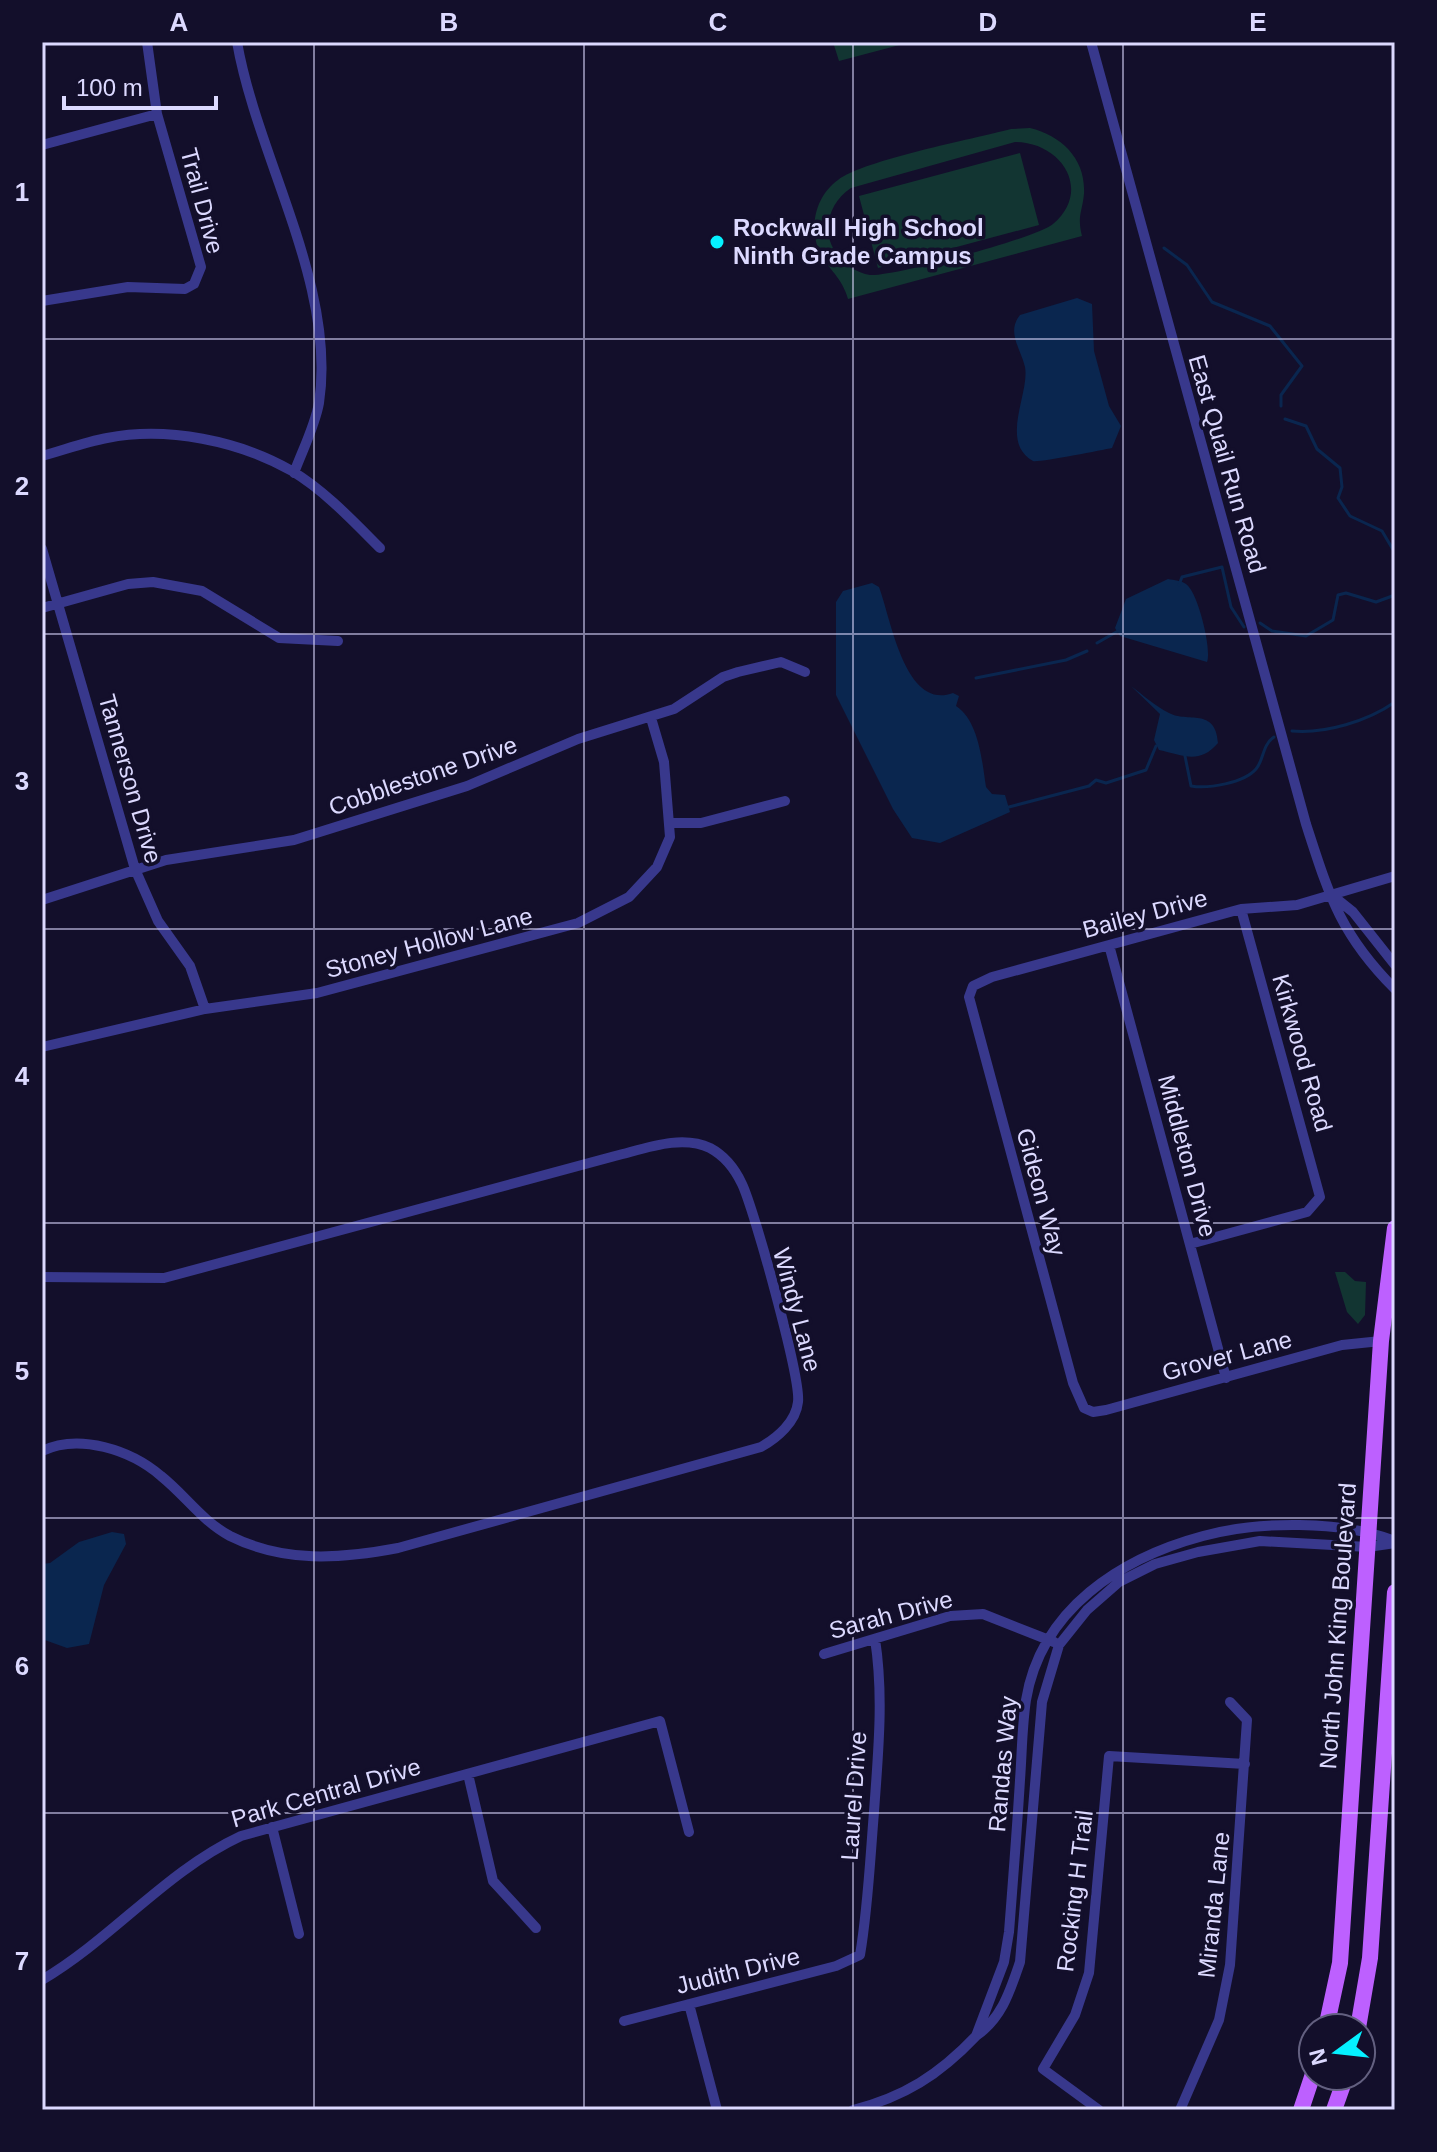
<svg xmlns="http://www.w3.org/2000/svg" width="1437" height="2152" font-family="Arial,sans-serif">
  <rect width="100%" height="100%" fill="#130f2b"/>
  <path fill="#123532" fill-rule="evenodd" d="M833 42H911L839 61Z
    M1030 128C1062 136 1086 159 1084 194 1082 213 1077 216 1082 236L848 299C840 270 818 265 815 235 812 214 821 192 838 180 864 160 973 139 1011 129ZM1015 142C1061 142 1093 190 1053 224 1037 238 892 277 870 275 852 272 836 259 830 241 824 221 833 200 851 188Z
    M1020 153 1039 225 878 268 859 196Z
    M1335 1272H1345L1355 1281 1366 1282 1365 1315 1358 1324 1347 1312Z"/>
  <path fill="#0a264f" d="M1077 298 1092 304 1094 351 1109 406 1121 426 1112 448C1102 450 1037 463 1033 461 999 442 1030 393 1025 367 1021 349 1006 332 1020 315Z
    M1168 579C1174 580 1182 581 1186 584 1198 592 1212 650 1207 662L1120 636 1115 628 1126 599Z
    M872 583 879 587C891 619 905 711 953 693L959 696 956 706C979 721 982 761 986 787L992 794 1005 795 1010 812 940 843 912 838 893 809 836 695V602L843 591Z
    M1131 686C1143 695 1155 706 1169 713 1187 723 1216 707 1218 743 1199 765 1183 755 1159 750L1154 740 1160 714Z
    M112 1532 124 1534 126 1544 104 1585 89 1644 67 1648 42 1639V1564L50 1563 79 1542Z"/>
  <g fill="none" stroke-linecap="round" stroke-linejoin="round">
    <path stroke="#0a264f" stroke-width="3" d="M1164 248 1187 265 1212 302 1270 326 1302 366 1281 395V406
      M1285 419 1306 426 1317 449 1340 468 1342 487 1338 498 1350 516 1382 531 1395 553
      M1179 585 1182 577 1222 567 1231 607 1244 627
      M1260 623 1272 631 1306 636 1333 620 1338 595 1346 593 1376 602 1395 595
      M1097 643 1118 631
      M976 678 1066 660 1087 651
      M1292 731C1325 734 1368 721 1395 702
      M1185 756 1191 786C1208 789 1244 783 1256 769 1264 760 1262 745 1274 737
      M1009 807 1089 786 1096 780 1106 783 1146 770 1156 746"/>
    <path stroke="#38388c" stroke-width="10" d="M237 42C257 157 337 286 319 403 315 426 302 451 294 473
      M1091 42 1306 824C1329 895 1340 934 1395 989
      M42 145 157 114
      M42 301 128 287 185 289 194 284 201 267 157 114 147 42
      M42 456C64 450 85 442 107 438 167 426 240 441 292 471 325 491 353 521 380 548
      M42 549 135 869 158 921 190 966 205 1009
      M42 608 128 584 153 582 202 591 279 638 338 641
      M670 823H701L785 801
      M1333 896 1353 912 1395 965
      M42 900 166 860 294 840 467 786 578 739 674 709 723 677 738 672 781 662 805 672
      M1109 945 1226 1378
      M42 1047 205 1009 317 993 578 923 629 897 657 867 670 837 664 762 651 718
      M1190 1244 1307 1212 1320 1197 1241 909
      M42 1277 164 1278 615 1156C644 1149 681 1134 710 1148 725 1156 735 1169 742 1184 754 1209 801 1378 798 1402 796 1422 777 1438 761 1447L398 1548C340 1559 284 1563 230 1536 202 1521 185 1495 161 1476 131 1450 79 1433 42 1451
      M1381 1341 1342 1345 1106 1410 1093 1412 1084 1408 1073 1383 969 997 973 986 992 977 1241 909 1297 905 1395 876
      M1395 1541C1341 1520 1258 1521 1203 1536 1121 1558 1041 1609 1026 1700 1022 1726 1022 1753 1020 1780 1017 1830 1013 1881 1009 1932L1004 1962 976 2036C1002 2018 1010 1991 1020 1962L1042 1702 1059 1645 1087 1610 1119 1582 1155 1564 1198 1552 1260 1541 1368 1547 1395 1543
      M824 1654 950 1616 983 1614 1054 1642
      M468 1774 493 1881 536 1928
      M272 1827 299 1934
      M42 1980C113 1938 166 1871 241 1836L660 1721 689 1832
      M689 2004 717 2110
      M624 2021 836 1966 860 1955C868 1908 870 1860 874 1812 878 1754 884 1697 875 1639
      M853 2110C904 2097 939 2075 976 2036
      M1099 2110 1043 2069 1075 2015 1089 1973 1109 1756 1245 1764
      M1180 2110 1219 2020 1230 1965 1247 1720 1230 1702"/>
    <path stroke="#bd60ff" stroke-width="16" d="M1326 2028 1340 1963 1381 1341 1395 1228
      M1358 2028 1370 1958 1395 1592
      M1301 2110 1313 2074
      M1334 2110 1346 2076"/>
  </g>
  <path fill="none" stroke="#dcd9ff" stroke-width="2" stroke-opacity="0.55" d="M314 42V2110M584 42V2110M853 42V2110M1123 42V2110M42 339H1395M42 634H1395M42 929H1395M42 1223H1395M42 1518H1395M42 1813H1395"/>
  <circle fill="#05f1ff" stroke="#130f2b" stroke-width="3" cx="717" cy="242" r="8"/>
  <g text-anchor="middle" stroke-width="7" stroke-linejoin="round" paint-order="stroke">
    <g font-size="24" fill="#dcd9ff" stroke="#130f2b">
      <text transform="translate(202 201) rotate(75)" y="8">Trail Drive</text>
      <text transform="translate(1227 464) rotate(74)" y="8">East Quail Run Road</text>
      <text transform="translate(423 776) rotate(-19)" y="8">Cobblestone Drive</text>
      <text transform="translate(130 779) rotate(74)" y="8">Tannerson Drive</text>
      <text transform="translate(1145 914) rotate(-15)" y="8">Bailey Drive</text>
      <text transform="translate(429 943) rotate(-15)" y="8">Stoney Hollow Lane</text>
      <text transform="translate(1302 1053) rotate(74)" y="8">Kirkwood Road</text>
      <text transform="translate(1187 1156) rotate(75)" y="8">Middleton Drive</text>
      <text transform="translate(1041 1192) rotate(75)" y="8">Gideon Way</text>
      <text transform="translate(797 1310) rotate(75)" y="8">Windy Lane</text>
      <text transform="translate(1227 1356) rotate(-15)" y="8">Grover Lane</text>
      <text transform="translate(891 1615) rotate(-15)" y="8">Sarah Drive</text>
      <text transform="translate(1338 1626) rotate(-86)" y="8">North John King Boulevard</text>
      <text transform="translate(1003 1764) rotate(-85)" y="8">Randas Way</text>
      <text transform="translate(326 1793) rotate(-16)" y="8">Park Central Drive</text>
      <text transform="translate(854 1796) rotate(-86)" y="8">Laurel Drive</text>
      <text transform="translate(1075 1891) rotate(-83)" y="8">Rocking H Trail</text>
      <text transform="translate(1214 1905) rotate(-84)" y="8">Miranda Lane</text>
      <text transform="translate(738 1971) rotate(-14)" y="8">Judith Drive</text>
    </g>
    <g font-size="24" font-weight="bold" fill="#dcd9ff" stroke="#130f2b" text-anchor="start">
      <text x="733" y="236">Rockwall High School<tspan x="733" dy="28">Ninth Grade Campus</tspan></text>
    </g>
  </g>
  <rect width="1437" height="2152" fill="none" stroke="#130f2b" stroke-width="88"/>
  <g transform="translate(1337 2052) rotate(255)"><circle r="38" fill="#130f2b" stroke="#636080" stroke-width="2"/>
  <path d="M0-6L14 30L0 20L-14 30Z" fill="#05f1ff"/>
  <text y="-12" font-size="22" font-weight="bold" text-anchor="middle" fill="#dcd9ff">N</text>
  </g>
  <path d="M64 96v12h152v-12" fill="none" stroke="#dcd9ff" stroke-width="4"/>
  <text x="76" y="96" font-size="24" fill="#dcd9ff" stroke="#130f2b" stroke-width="6" paint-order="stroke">100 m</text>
  <rect x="44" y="44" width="1349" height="2064" fill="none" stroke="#dcd9ff" stroke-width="3"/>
  <g font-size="26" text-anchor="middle" font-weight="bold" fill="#dcd9ff">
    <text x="179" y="31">A</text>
    <text x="449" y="31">B</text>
    <text x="718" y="31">C</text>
    <text x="988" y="31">D</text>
    <text x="1258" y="31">E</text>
    <text x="22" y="201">1</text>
    <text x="22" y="495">2</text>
    <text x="22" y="790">3</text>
    <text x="22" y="1085">4</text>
    <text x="22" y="1380">5</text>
    <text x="22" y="1675">6</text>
    <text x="22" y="1970">7</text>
  </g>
</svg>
